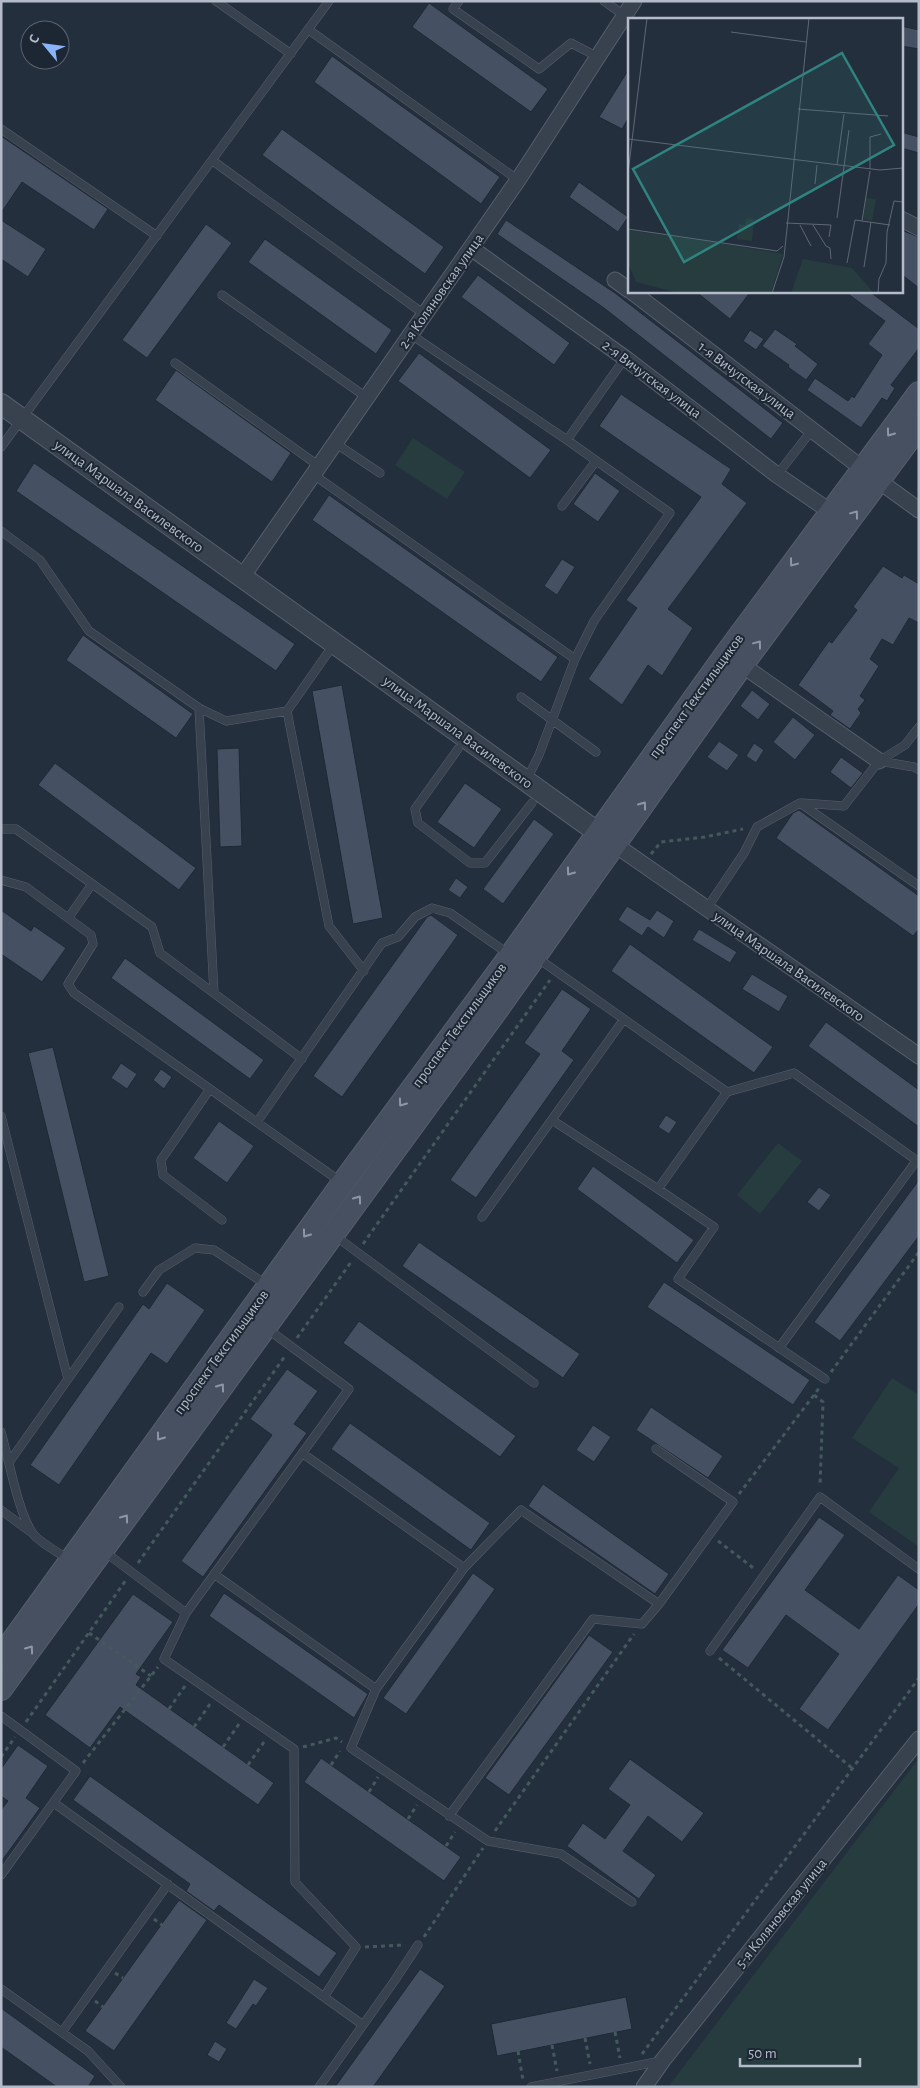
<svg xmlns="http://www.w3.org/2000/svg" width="920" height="2088" font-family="'Alegreya Sans',sans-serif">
  <rect width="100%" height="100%" fill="#242f3e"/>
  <path fill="#263c3f" d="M413 438 465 472 447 499 395 465Z
    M778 1143 802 1161 760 1214 737 1195Z
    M892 1378 919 1395V1547L869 1512 899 1468 852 1438Z
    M919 1758V2087H668Z"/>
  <path fill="#455162" stroke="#1f2835" d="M429 3 548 89 531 112 412 27Z
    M901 26 919 30V49L901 46Z
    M332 56 500 177 481 204 314 82Z
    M629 69V117L622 129 599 117Z
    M282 129 444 247 425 274 262 155Z
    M901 132 919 137V153L901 148Z
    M1 136 108 209 94 230 22 182 1 213Z
    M579 182 628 217 618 232 569 197Z
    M1 220 46 249 28 277 1 259Z
    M506 220 615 293 783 423 771 439 604 308 497 234Z
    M206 224 232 243 147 358 122 340Z
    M901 230 919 237V288L901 274Z
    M265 239 392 330 376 354 248 262Z
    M478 275 570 343 554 365 461 297Z
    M695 291H751L730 319Z
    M844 291H869L919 329V348L891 385 895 388 887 401 882 398 861 428 807 390 815 378 848 401 852 396 854 398 882 355 868 344 885 321Z
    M775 329 797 344 795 346 818 364 806 380 788 367 789 365 762 346Z
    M750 330 764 339 756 350 743 341Z
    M419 353 551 450 530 478 398 381Z
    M176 370 291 453 272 482 155 400Z
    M621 394 731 469 722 484 747 503 668 609 693 628 662 676 648 665 622 705 588 679 637 608 626 600 701 497 599 426Z
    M34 463 295 644 276 671 16 491Z
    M595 473 620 491 598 522 573 504Z
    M329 495 558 657 541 682 312 520Z
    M562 559 575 567 557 595 544 586Z
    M883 566 902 578 904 575 919 584V623L909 618 893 645 882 639 870 659 879 666 860 696 865 700 858 709 861 713 850 729 830 715 833 711 798 685 829 641 832 643 857 610 853 607Z
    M83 635 193 714 176 738 66 660Z
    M342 685 383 918 353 924 312 691Z
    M752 690 770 704 758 720 740 706Z
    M793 717 815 735 795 760 773 742Z
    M719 741 739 755 727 771 707 757Z
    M754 743 764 750 756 763 746 756Z
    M239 748 242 846 220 847 217 749Z
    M841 757 863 773 851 788 830 772Z
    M55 763 196 868 179 890 38 785Z
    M465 783 502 809 474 848 437 822Z
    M799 810 919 896V929L913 936 776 838 793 813Z
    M534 819 554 834 503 904 483 889Z
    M456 878 468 887 460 898 448 890Z
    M627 906 650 920 657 910 674 921 664 938 648 927 642 936 618 920Z
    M1 910 31 931 34 926 66 948 42 982 1 954Z
    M431 915 458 935 342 1097 313 1076 427 917Z
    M699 929 737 952 730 963 692 940Z
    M630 944 773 1047 754 1073 611 971Z
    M125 958 264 1060 250 1079 111 978Z
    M752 974 788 996 779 1012 742 989Z
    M562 989 591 1009 562 1051 574 1060 476 1198 450 1180 540 1054 524 1043Z
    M826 1022 919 1090V1127L808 1046Z
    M53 1047 109 1276 84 1282 28 1053Z
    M121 1063 137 1074 127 1089 111 1078Z
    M161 1069 172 1077 164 1089 153 1080Z
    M666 1115 677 1122 669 1134 658 1127Z
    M219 1121 254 1146 227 1183 193 1158Z
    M593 1166 694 1240 677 1263 577 1189Z
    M919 1180V1236L840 1341 814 1322Z
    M819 1187 831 1195 819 1211 807 1202Z
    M419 1242 580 1354 563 1378 402 1266Z
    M664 1282 810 1380 793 1405 647 1307Z
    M167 1283 205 1310 167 1364 151 1353 59 1485 30 1465 143 1304 149 1309Z
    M359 1321 516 1436 500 1457 343 1343Z
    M287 1369 318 1391 294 1424 307 1433 203 1577 181 1561 272 1435 250 1419Z
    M651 1407 723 1456 708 1478 636 1430Z
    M350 1423 490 1523 471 1550 331 1449Z
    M593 1425 611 1437 594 1462 576 1450Z
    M543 1484 669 1574 655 1594 528 1506Z
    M819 1517 845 1535 805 1590 859 1629 898 1575 919 1590V1604L828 1730 799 1709 839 1654 786 1615 748 1668 722 1650Z
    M473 1573 495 1589 406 1714 383 1698Z
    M224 1593 368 1694 354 1718 209 1616Z
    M133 1594 173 1622 136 1674 141 1677 136 1685 274 1783 258 1805 120 1707 90 1748 45 1715Z
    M589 1635 613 1652 509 1795 485 1778Z
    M18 1745 48 1766 26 1798 40 1808 1 1862V1810L8 1801 1 1796V1769Z
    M321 1758 461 1857 444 1881 304 1782Z
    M630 1759 704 1813 682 1842 648 1816 623 1851 656 1875 639 1899 567 1846 583 1823 605 1839 630 1805 608 1789Z
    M90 1776 337 1953 319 1977 219 1905 214 1911 186 1891 190 1884 73 1800Z
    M179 1900 207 1920 114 2051 85 2031Z
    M420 1969 445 1986 373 2087H335Z
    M254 1979 268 1988 256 2006 253 2004 236 2029 226 2023Z
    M626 1997 632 2029 497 2056 491 2024Z
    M1 2008 95 2076 88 2087H57L1 2047Z
    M215 2041 227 2049 219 2062 207 2055Z"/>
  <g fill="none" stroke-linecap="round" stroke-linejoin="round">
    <defs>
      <path id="service" d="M216 1 291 54
        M459 1 453 9 539 69 571 43 598 57
        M604 1 625 16
        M309 30 518 180
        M1 129 157 236
        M213 161 424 314
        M222 295 366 397
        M410 334 567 440 670 513 594 621 575 659 539 755 527 779
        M175 363 319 466
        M567 440 625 358
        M335 443 380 473
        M1 447 329 1
        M314 475 575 659
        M777 475 812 430
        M562 506 596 461
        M1 531 40 560 89 631 199 708 226 721 287 711
        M334 644 287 711 329 926 364 971
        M521 697 596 752
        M199 708 214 993
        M458 749 415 809 418 823 470 863H485L532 803
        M879 761 914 767 919 770
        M802 803 844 806 879 761 905 745 919 727
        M1 829H16L152 927 160 953 302 1059
        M1 880 26 887 91 935 93 944 68 984 74 993 210 1089
        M707 908 744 853 757 827 800 803 919 886
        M69 917 92 884
        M536 957 727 1092 794 1073 919 1162
        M1 1116 68 1379 10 1461
        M552 1120 658 1189 727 1092
        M257 1122 382 943 398 937 415 917 432 908 450 913 510 955
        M658 1189 714 1227 678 1279 825 1379
        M482 1217 624 1019
        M222 1220 163 1175 161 1160 210 1089 341 1182
        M334 1235 534 1383
        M143 1292 159 1270 195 1248 214 1250 267 1285
        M779 1348 917 1160
        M68 1379 119 1307
        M1 1432C9 1459 18 1514 34 1535 42 1544 58 1552 69 1560
        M302 1453 464 1568 521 1510 659 1604
        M1 1510 32 1533
        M105 1552 186 1613 349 1389 266 1328
        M214 1574 376 1689 351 1748 488 1841 561 1854 632 1902
        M186 1613 164 1659 294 1749 295 1882 356 1947 324 1997 363 2025
        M710 1651 820 1497 919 1569
        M376 1689 464 1568
        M1 1716 76 1771 1 1875
        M54 1803 324 1997
        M449 1816 593 1619 642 1624 659 1604 733 1502 656 1449
        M1 1989 88 2051 121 2087
        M62 2032 168 1884
        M319 2087 395 1980 418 1945
        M531 2087 661 2061"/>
      <path id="minor" d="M901 219 919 228
        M471 248 625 358 777 475 831 512
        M615 280 629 290
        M631 291 863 469
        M879 481 919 510
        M242 577 518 180 634 1
        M742 665 879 761
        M614 844 919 1056
        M644 2087 663 2060 919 1739"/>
      <path id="tertiary" d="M1 404 611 842"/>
      <path id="secondary" d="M1 1657 342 1184 511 955 726 654 919 393
        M1 1689 494 1014 742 665 919 426"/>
    </defs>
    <use href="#service" stroke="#565f6c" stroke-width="9"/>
    <use href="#minor" stroke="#565f6c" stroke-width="17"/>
    <use href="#tertiary" stroke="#565f6c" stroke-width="22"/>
    <use href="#secondary" stroke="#565f6c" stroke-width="24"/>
    <path stroke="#44595c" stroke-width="3" stroke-dasharray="4 4" stroke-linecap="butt" d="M651 854 661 842 705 837 743 829
      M363 1244 550 980
      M297 1338 351 1262
      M831 1372 919 1252
      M814 1395 823 1402 820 1486
      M739 1494 820 1387
      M718 1541 756 1570
      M138 1563 285 1356
      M89 1633 151 1676
      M719 1658 852 1768
      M169 1709 185 1686
      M26 1722 126 1580
      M194 1727 210 1704
      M223 1747 239 1724
      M303 1747 336 1738 342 1742
      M1 1757 15 1737
      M83 1763 158 1667
      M248 1765 264 1742
      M331 1765 340 1751
      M369 1792 378 1777
      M408 1819 417 1805
      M495 1831 634 1634
      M446 1846 455 1832
      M154 1919 162 1925
      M424 1937 483 1848
      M365 1947 404 1945
      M115 1973 123 1978
      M95 2001 103 2007
      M615 2032 620 2058
      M585 2038 590 2064
      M552 2045 557 2071
      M518 2051 523 2080
      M642 2054 919 1678"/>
    <use href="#service" stroke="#38414e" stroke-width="8"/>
    <use href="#minor" stroke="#38414e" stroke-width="15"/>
    <use href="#tertiary" stroke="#38414e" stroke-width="20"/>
    <use href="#secondary" stroke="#465061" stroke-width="22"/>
  </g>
  <defs><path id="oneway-chevron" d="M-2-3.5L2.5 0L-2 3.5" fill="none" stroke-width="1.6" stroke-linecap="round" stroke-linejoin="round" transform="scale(1.25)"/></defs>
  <g stroke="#8e96a5">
    <use href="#oneway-chevron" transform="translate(890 433) rotate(126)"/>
    <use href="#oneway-chevron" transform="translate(855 514) rotate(-53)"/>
    <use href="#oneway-chevron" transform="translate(793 563) rotate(127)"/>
    <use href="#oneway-chevron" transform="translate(758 644) rotate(-53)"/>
    <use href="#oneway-chevron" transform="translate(643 805) rotate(-54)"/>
    <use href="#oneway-chevron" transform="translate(570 872) rotate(126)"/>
    <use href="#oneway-chevron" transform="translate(402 1103) rotate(126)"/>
    <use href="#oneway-chevron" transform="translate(358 1199) rotate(-54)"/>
    <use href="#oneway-chevron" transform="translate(306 1234) rotate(126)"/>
    <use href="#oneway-chevron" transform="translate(221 1387) rotate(-54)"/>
    <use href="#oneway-chevron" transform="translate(160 1437) rotate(126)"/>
    <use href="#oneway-chevron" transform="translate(125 1518) rotate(-54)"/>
    <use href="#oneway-chevron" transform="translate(30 1649) rotate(-54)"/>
  </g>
  <g text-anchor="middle" stroke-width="4" stroke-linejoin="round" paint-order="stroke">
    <g font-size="15" fill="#b4bcc9" stroke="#1d2633">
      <text transform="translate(441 291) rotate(-55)" y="5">2-я Коляновская улица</text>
      <text transform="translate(652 379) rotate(37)" y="5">2-я Вичугская улица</text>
      <text transform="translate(747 380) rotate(37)" y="5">1-я Вичугская улица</text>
      <text transform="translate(129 496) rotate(36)" y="5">улица Маршала Василевского</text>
      <text transform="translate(696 696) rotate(-54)" y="5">проспект Текстильщиков</text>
      <text transform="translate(458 732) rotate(36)" y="5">улица Маршала Василевского</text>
      <text transform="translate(789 966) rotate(35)" y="5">улица Маршала Василевского</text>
      <text transform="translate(459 1025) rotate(-54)" y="5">проспект Текстильщиков</text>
      <text transform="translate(221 1352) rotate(-54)" y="5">проспект Текстильщиков</text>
      <text transform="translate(781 1913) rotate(-51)" y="5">5-я Коляновская улица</text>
    </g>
  </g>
  <g transform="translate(628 18)">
    <rect width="275" height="275" fill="#242f3e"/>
    <path d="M238 180 248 181 244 203 235 201ZM118 201H126L124 223 109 221 111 206 117 207ZM0 212 91 225 155 236 143 275H50L8 264 0 245ZM175 241 224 250 246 275H163Z" fill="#263c3f"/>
    <path fill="none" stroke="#5e6776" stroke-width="1" d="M103 14 178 24M170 91 260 98M0 121 252 152 275 150M209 147 216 96M242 151V119L253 116M0 155 19 0M187 166 189 147M209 200 221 112M234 203 242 153M158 205 203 207 201 219M172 207 183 228M185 207 198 228 202 230 203 241M0 211 149 233 155 228M219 245 227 202 262 207M236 249 243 204M144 275 156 239 181 0M250 275 251 261 258 245 259 214 266 183 275 184"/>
    <path fill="#308480" fill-opacity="0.15" stroke="#308480" stroke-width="2.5" d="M214 35 266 127 56 244 5 151Z"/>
    <rect width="275" height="275" fill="none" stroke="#b4bcc9" stroke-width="2.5"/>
  </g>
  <rect width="920" height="2088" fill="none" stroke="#b4bcc9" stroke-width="5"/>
  <g transform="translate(45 45) rotate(299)"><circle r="24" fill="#1d2633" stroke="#59626f"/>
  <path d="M0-4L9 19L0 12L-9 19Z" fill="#8ab4f8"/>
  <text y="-8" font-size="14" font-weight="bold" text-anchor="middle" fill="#b4bcc9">С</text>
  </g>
  <path d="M740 2058v8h120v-8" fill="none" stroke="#b4bcc9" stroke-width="2.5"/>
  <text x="748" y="2058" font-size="15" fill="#b4bcc9" stroke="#1d2633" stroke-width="4" paint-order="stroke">50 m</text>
</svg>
